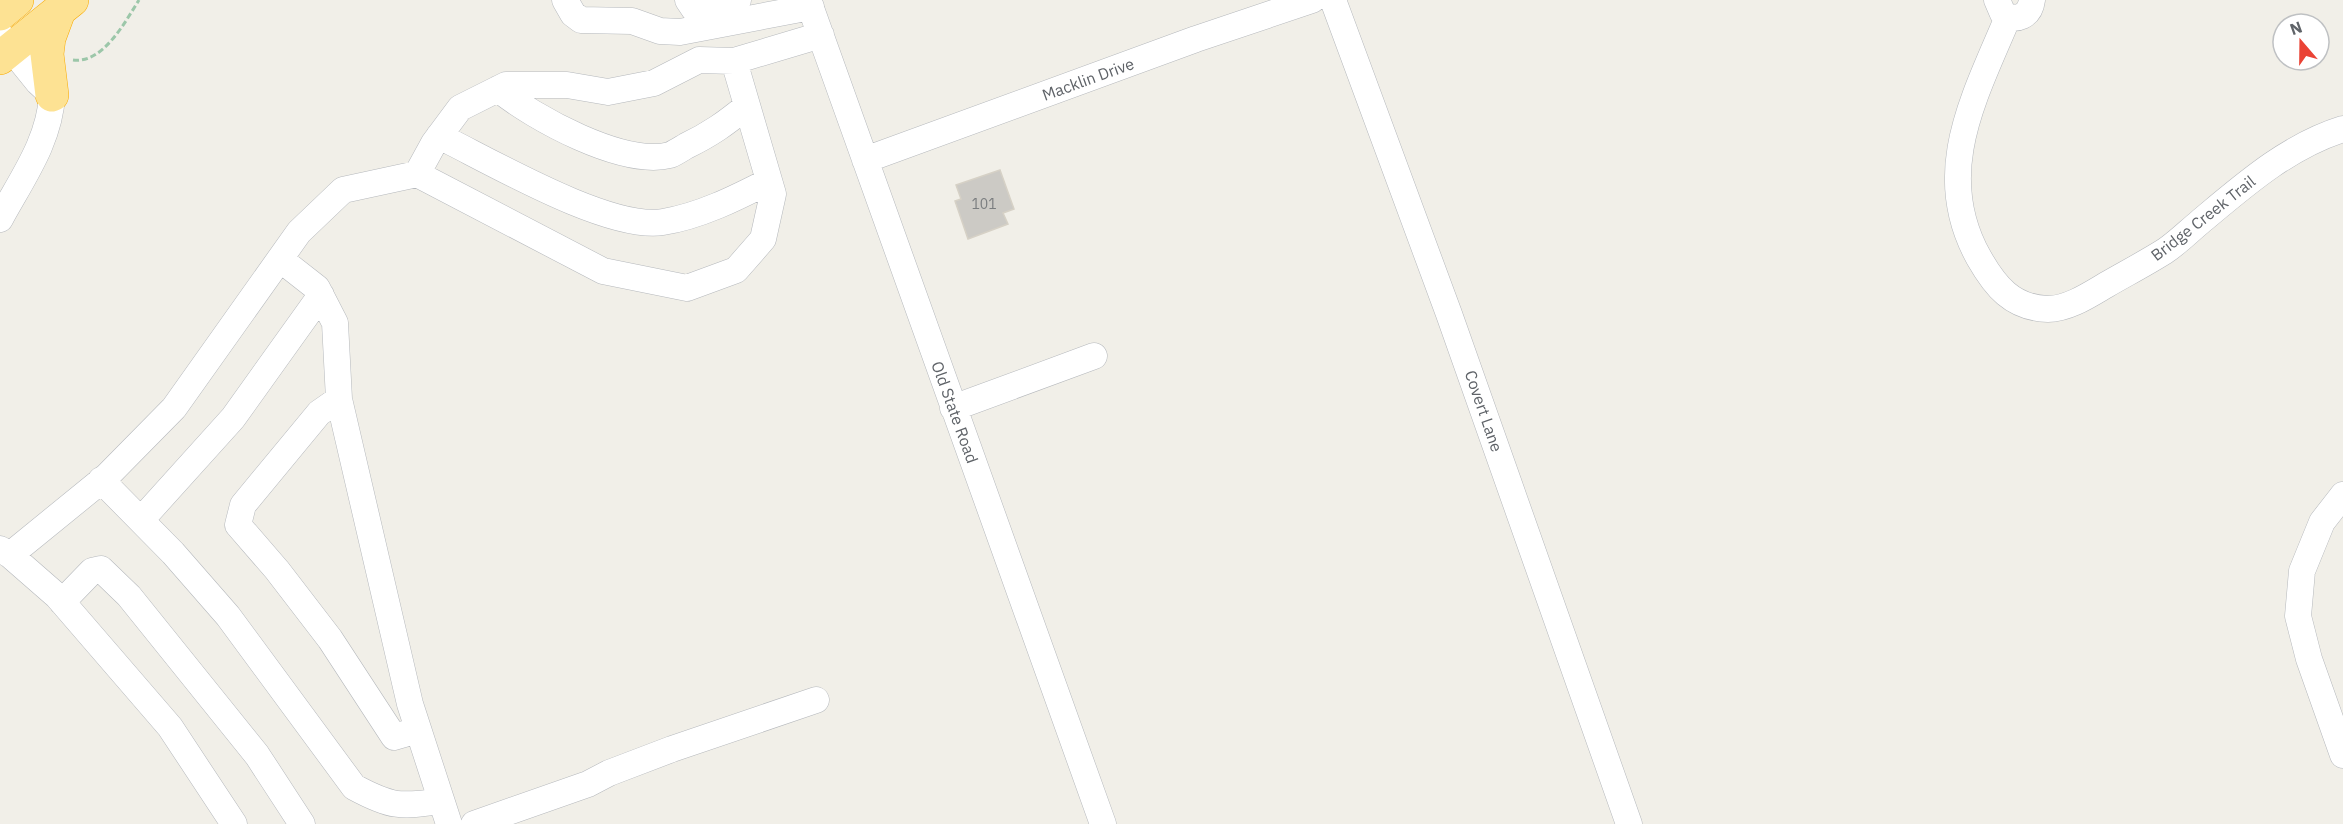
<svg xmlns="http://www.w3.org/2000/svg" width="2343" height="824" font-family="'IBM Plex Sans',sans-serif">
  <rect width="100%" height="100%" fill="#f1efe8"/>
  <path fill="#cccac5" stroke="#d6d1c6" stroke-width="1.5" d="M1000 170 1014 209 1003 213 1008 224 968 239 955 201 961 199 956 185Z"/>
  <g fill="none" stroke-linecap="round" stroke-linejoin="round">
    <defs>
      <path id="minor" d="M565 0 573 14 581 20 632 21 660 31 680 32 811 7
        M688 0 694 9 738 0
        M808 0 1103 824
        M1333 0 1449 314 1629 824
        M1997 0 2003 14C2017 22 2030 16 2032 0
        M2008 17C1975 96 1931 173 1979 258 1995 286 2012 308 2048 309 2068 309 2089 295 2106 285 2125 274 2146 263 2165 251 2177 243 2188 232 2200 222 2243 186 2288 146 2343 129
        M0 35 38 82 52 95C50 141 21 180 0 219
        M498 89C534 118 623 167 670 155 675 153 681 149 686 146 711 134 726 123 747 106
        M439 136C490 161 609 231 663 222 700 216 736 198 769 181
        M865 160 1196 39 1312 0
        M417 174 603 271 687 288 736 270 763 239 773 194 734 61
        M280 259 317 288 335 323 339 399 410 704 449 824
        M339 399 319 413 243 505 238 525 277 570 330 639 394 737 418 730
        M953 408 1094 356
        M101 480 173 553 228 616 354 787C391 807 400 807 441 801
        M2343 495 2322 522 2302 571 2298 616 2309 659 2343 755
        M141 520 233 418 321 295
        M0 549 10 555 107 476 174 408 299 232 343 190 417 174 434 143 460 108 506 85H567L608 92 654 83 699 60 734 61 821 35
        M10 555 57 596 170 727 234 824
        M62 602 92 571 101 569 129 596 257 755 302 824
        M474 824 588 784 609 773 672 749 816 700"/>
      <path id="highway" d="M0 14 17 0
        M0 58 72 0
        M52 95 47 54 49 38 59 11"/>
    </defs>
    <use href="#minor" stroke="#b5b8bc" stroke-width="27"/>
    <use href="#highway" stroke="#f9ab00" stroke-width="34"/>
    <path stroke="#9cc7a9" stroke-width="3" stroke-dasharray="6 3" stroke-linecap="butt" d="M73 60C103 64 125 22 139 0"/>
    <use href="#minor" stroke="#fff" stroke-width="26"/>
    <use href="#highway" stroke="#fde293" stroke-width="33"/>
  </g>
  <g text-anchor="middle" stroke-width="4.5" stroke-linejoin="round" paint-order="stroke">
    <g font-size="14" fill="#7a7d7f">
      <text x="984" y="209">101</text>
    </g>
    <g font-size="16" fill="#5f6368" stroke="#fff">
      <text transform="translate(1088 79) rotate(-20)" y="6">Macklin Drive</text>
      <text transform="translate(2203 218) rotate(-38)" y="6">Bridge Creek Trail</text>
      <text transform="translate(1484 411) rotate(71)" y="6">Covert Lane</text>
      <text transform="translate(955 412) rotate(70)" y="6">Old State Road</text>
    </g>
  </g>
  <g transform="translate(2301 42) rotate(340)"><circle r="28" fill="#ffffff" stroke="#bfc1c3" stroke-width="1.5"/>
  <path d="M0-4.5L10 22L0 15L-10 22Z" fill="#ea4335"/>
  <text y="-9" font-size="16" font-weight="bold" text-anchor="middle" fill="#5f6368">N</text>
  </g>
</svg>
